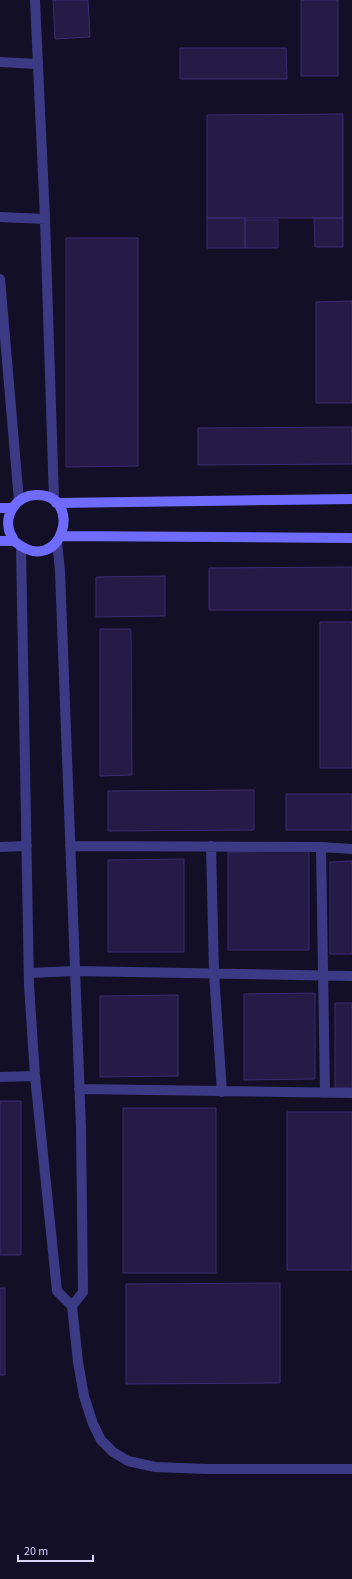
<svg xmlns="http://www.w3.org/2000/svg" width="352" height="1579" font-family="'Source Sans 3',sans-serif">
  <rect width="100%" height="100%" fill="#130f26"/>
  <path fill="#241b47" stroke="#3b2d73" d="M53 0H88L90 37 55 39Z
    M301 0H338V76H301Z
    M180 48H286L287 79H180Z
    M343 114V218H207V115Z
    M207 218H245V248H207Z
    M314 218H343V247H315Z
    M245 220H278V248H245Z
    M66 238H138V466L66 467Z
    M352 301V403H316V302Z
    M352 427V464L198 465V428Z
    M352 567V610H209V568Z
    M165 576V616L96 617V577Z
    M320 622H352V768H320Z
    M100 629H131L132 775 100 776Z
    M254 790V830L108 831V791Z
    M286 794H352V830H286Z
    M309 851V950H228V852Z
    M184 859V952H108V860Z
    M352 861V954H330V862Z
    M315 993V1079L244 1080V994Z
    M178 995V1076L100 1077V996Z
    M335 1003H352V1088H335Z
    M0 1101H21V1255H0Z
    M123 1108H216V1273H123Z
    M287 1112H352V1270H287Z
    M280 1283V1383L126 1384V1284Z
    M0 1288H5V1375H0Z"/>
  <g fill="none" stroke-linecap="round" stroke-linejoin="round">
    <path stroke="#3d3a85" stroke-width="10" d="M35 0 45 219 54 500
      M0 62 37 64
      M0 217 45 219
      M0 279 19 501
      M57 542 60 571 81 1128 83 1292 72 1306
      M21 547 29 985 35 1076 57 1291 72 1306 78 1362 84 1396 93 1424 101 1440 113 1452 128 1461 155 1467 206 1469H352
      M70 846 321 847 352 849
      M211 846 214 973 222 1092
      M0 847 27 846
      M321 847 325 1093
      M29 973 75 971 352 976
      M0 1077 35 1076
      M79 1089 352 1093"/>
    <path stroke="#6f6bff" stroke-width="10" d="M56 503 352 499
      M0 508H13
      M61 536 352 538
      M0 541H14C62 581 86 492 35 495 17 496 5 513 9 530 10 534 13 538 14 541"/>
  </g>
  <path d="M18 1555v6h75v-6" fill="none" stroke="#d9d4ff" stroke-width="2"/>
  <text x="24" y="1555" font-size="12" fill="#d9d4ff" stroke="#130f26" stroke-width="3" paint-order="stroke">20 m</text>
</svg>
